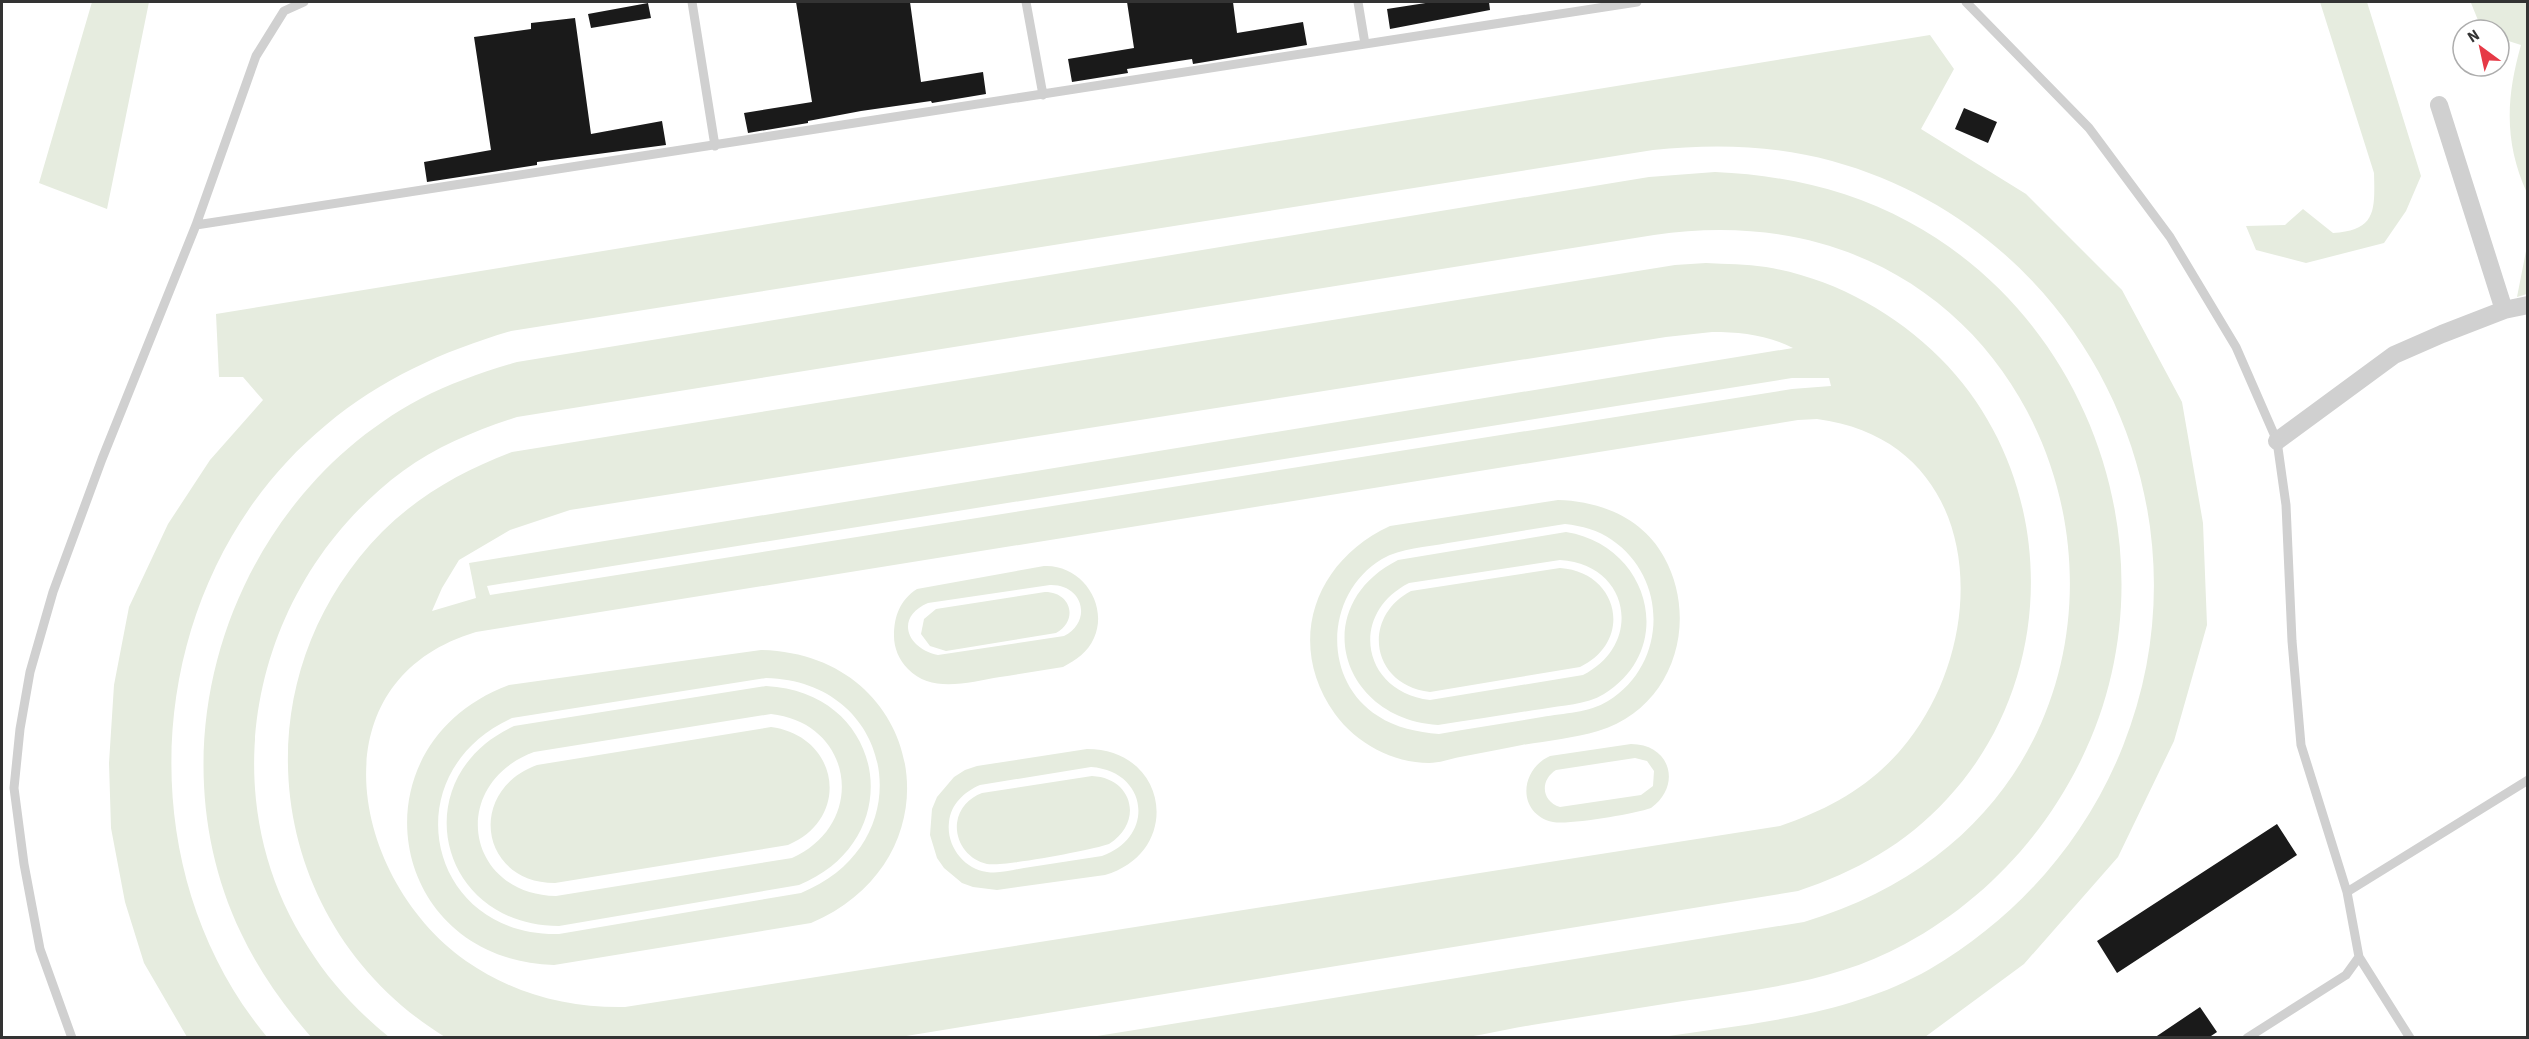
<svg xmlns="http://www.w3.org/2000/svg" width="2529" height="1039" font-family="'Source Sans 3',sans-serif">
  <rect width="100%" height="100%" fill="#fff"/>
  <path fill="#e6ecdf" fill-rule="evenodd" d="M92 2H149L107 209 39 183Z
    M2320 2H2367L2421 176 2406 211 2384 243 2306 263 2256 250 2246 226 2285 225 2303 209 2333 233C2376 230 2375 211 2374 173Z
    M2471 3 2527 2V193C2504 142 2506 98 2521 45L2499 38V30H2482Z
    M1930 35 1954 69 1921 129 2026 194 2122 290 2182 402 2203 523 2207 625 2174 741 2118 857 2024 964 1925 1037H1662C1753 1023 1848 1016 1930 969 2017 918 2086 840 2123 746 2219 505 2083 230 1832 161 1773 145 1714 144 1653 150L511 331C443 351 381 379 326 425 146 573 119 858 267 1037H187L144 963 125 902 111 828 109 763 114 685 129 607 168 524 210 460 263 400 243 377H219L216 314Z
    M1715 172C1783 175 1848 189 1909 222 2098 324 2176 567 2081 760 2043 838 1981 903 1905 944 1836 982 1760 989 1683 1001 1633 1009 1582 1017 1532 1025 1507 1029 1481 1036 1456 1038 1418 1039 1379 1038 1341 1038 1257 1038 1174 1038 1091 1037L1804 922C2241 791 2103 168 1654 235L517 417C477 430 437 446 403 471 255 580 206 790 308 947 330 982 357 1011 389 1037H311C283 1005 259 971 241 933 149 740 233 499 420 399 451 383 483 372 517 362L1649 177Z
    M2527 246V294L2517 297Z
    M1706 263C1726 264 1746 264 1766 267 1832 278 1893 311 1940 358 2059 477 2061 677 1947 799 1906 844 1855 872 1798 891L900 1037H445C266 927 233 684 382 532 419 495 464 470 512 452L1675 265ZM1712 332C1741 332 1767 335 1793 348L469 563 476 598 432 611 442 588 459 560 510 530 570 510 1666 337ZM1792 378H1829L1831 386 1792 389 490 595 487 586ZM1817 419C1982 440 1994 631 1908 741 1875 784 1830 809 1780 826L625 1007C567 1008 514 994 466 961 351 880 312 681 476 632L1798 420Z
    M1558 500C1600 501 1643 518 1664 557 1700 622 1673 709 1598 731 1574 738 1547 741 1522 745 1502 749 1481 753 1460 757 1450 759 1439 763 1429 763 1393 763 1356 743 1335 714 1285 644 1314 561 1390 526ZM1565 524C1582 526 1598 530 1612 540 1669 579 1667 665 1608 701 1589 713 1564 713 1542 717 1508 723 1473 728 1439 734 1417 732 1396 728 1378 716 1321 680 1325 593 1382 559 1401 548 1426 547 1448 543 1487 537 1526 530 1565 524Z
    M1566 532C1649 545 1678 648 1604 694 1586 705 1562 705 1542 709 1507 714 1473 720 1438 725 1340 719 1307 606 1398 560ZM1560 560C1630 564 1644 644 1583 675L1430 700C1362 692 1348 614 1409 583Z
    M1044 566C1081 564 1109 604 1094 638 1088 652 1076 660 1063 667 1042 670 1021 674 1000 677 969 682 932 694 908 669 899 660 894 648 894 636 894 616 900 600 917 589ZM1050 585C1083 584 1093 621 1064 636L938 655C906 648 895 617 928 603Z
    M1560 568C1619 572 1634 641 1580 667L1430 692C1372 686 1360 618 1411 591Z
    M1045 592C1071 592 1079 620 1056 633L946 651 930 646 921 634 924 619 936 609Z
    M761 650C926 654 963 858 811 923L554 965C385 960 351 744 509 685ZM766 678C897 681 923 844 801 893L559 934C427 937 391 773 512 718Z
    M766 686C887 692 910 840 799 885L559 926C437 926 403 777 514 726ZM771 714C854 723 868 824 792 858L556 896C465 894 448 784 534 752Z
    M771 727C839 736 852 818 788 845L555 883C480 883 466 791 537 765Z
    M1631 744C1671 744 1682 786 1651 808 1634 814 1570 825 1553 822 1517 814 1519 770 1550 756ZM1635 758 1647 761 1654 771 1653 786 1641 795 1560 807C1541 801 1540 780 1556 770Z
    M1087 749C1169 749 1183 852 1105 875L997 890 973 887 962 883 944 868 937 858 930 835 932 809 937 797 954 777 965 770 977 766ZM1091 767C1148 771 1156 837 1102 856 1076 860 1050 864 1024 868 1012 870 999 874 987 872 964 869 946 846 949 822 951 804 964 792 980 785Z
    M1092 776C1133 778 1144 822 1109 844 1092 850 1002 867 987 864 968 860 955 842 957 823 959 808 969 798 982 793Z"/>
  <path fill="#1a1a1a" d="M796 2H910L921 82 983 72 986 94 932 103 931 101 861 111 808 121V123L748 133 744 113 812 102Z
    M1127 2H1233L1237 33 1303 22 1307 45 1193 64 1192 59 1127 69 1128 73 1072 82 1068 59 1134 48Z
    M1432 2H1489L1490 10 1390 29 1387 9Z
    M648 3 651 18 591 28 588 14Z
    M575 18 591 134 662 121 666 145 537 162V165L427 182 424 162 491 150 474 37 531 29V23Z
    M1964 108 1997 122 1988 143 1955 129Z
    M2277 824 2297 855 2117 973 2097 941Z
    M2200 1007 2217 1032 2208 1038H2154Z"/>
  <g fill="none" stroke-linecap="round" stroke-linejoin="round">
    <path stroke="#d0d0d0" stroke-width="9" d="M692 2 715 146
      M1026 2 1043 95
      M1358 2 1365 44
      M1966 2 2089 128 2170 237 2236 347 2277 441 2286 505 2292 641 2301 745 2347 892 2359 957 2410 1038
      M196 225 1637 2
      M2347 892 2528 780
      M72 1038 40 949 24 864 14 788 20 729 30 672 53 592 102 459 196 225 256 56 284 11 304 2
      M2247 1038 2346 975 2359 957"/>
    <path stroke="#d0d0d0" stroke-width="18" d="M2439 105 2504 310
      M2277 441 2394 355 2442 334 2504 310 2528 305"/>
  </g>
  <rect width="2529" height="1039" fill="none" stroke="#333333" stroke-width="6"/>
  <g transform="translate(2481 48) rotate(327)"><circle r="28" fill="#ffffff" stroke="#adadad" stroke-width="1.5"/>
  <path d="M0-4.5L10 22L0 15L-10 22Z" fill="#e63946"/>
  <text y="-9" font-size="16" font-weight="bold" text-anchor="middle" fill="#333333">N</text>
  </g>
</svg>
